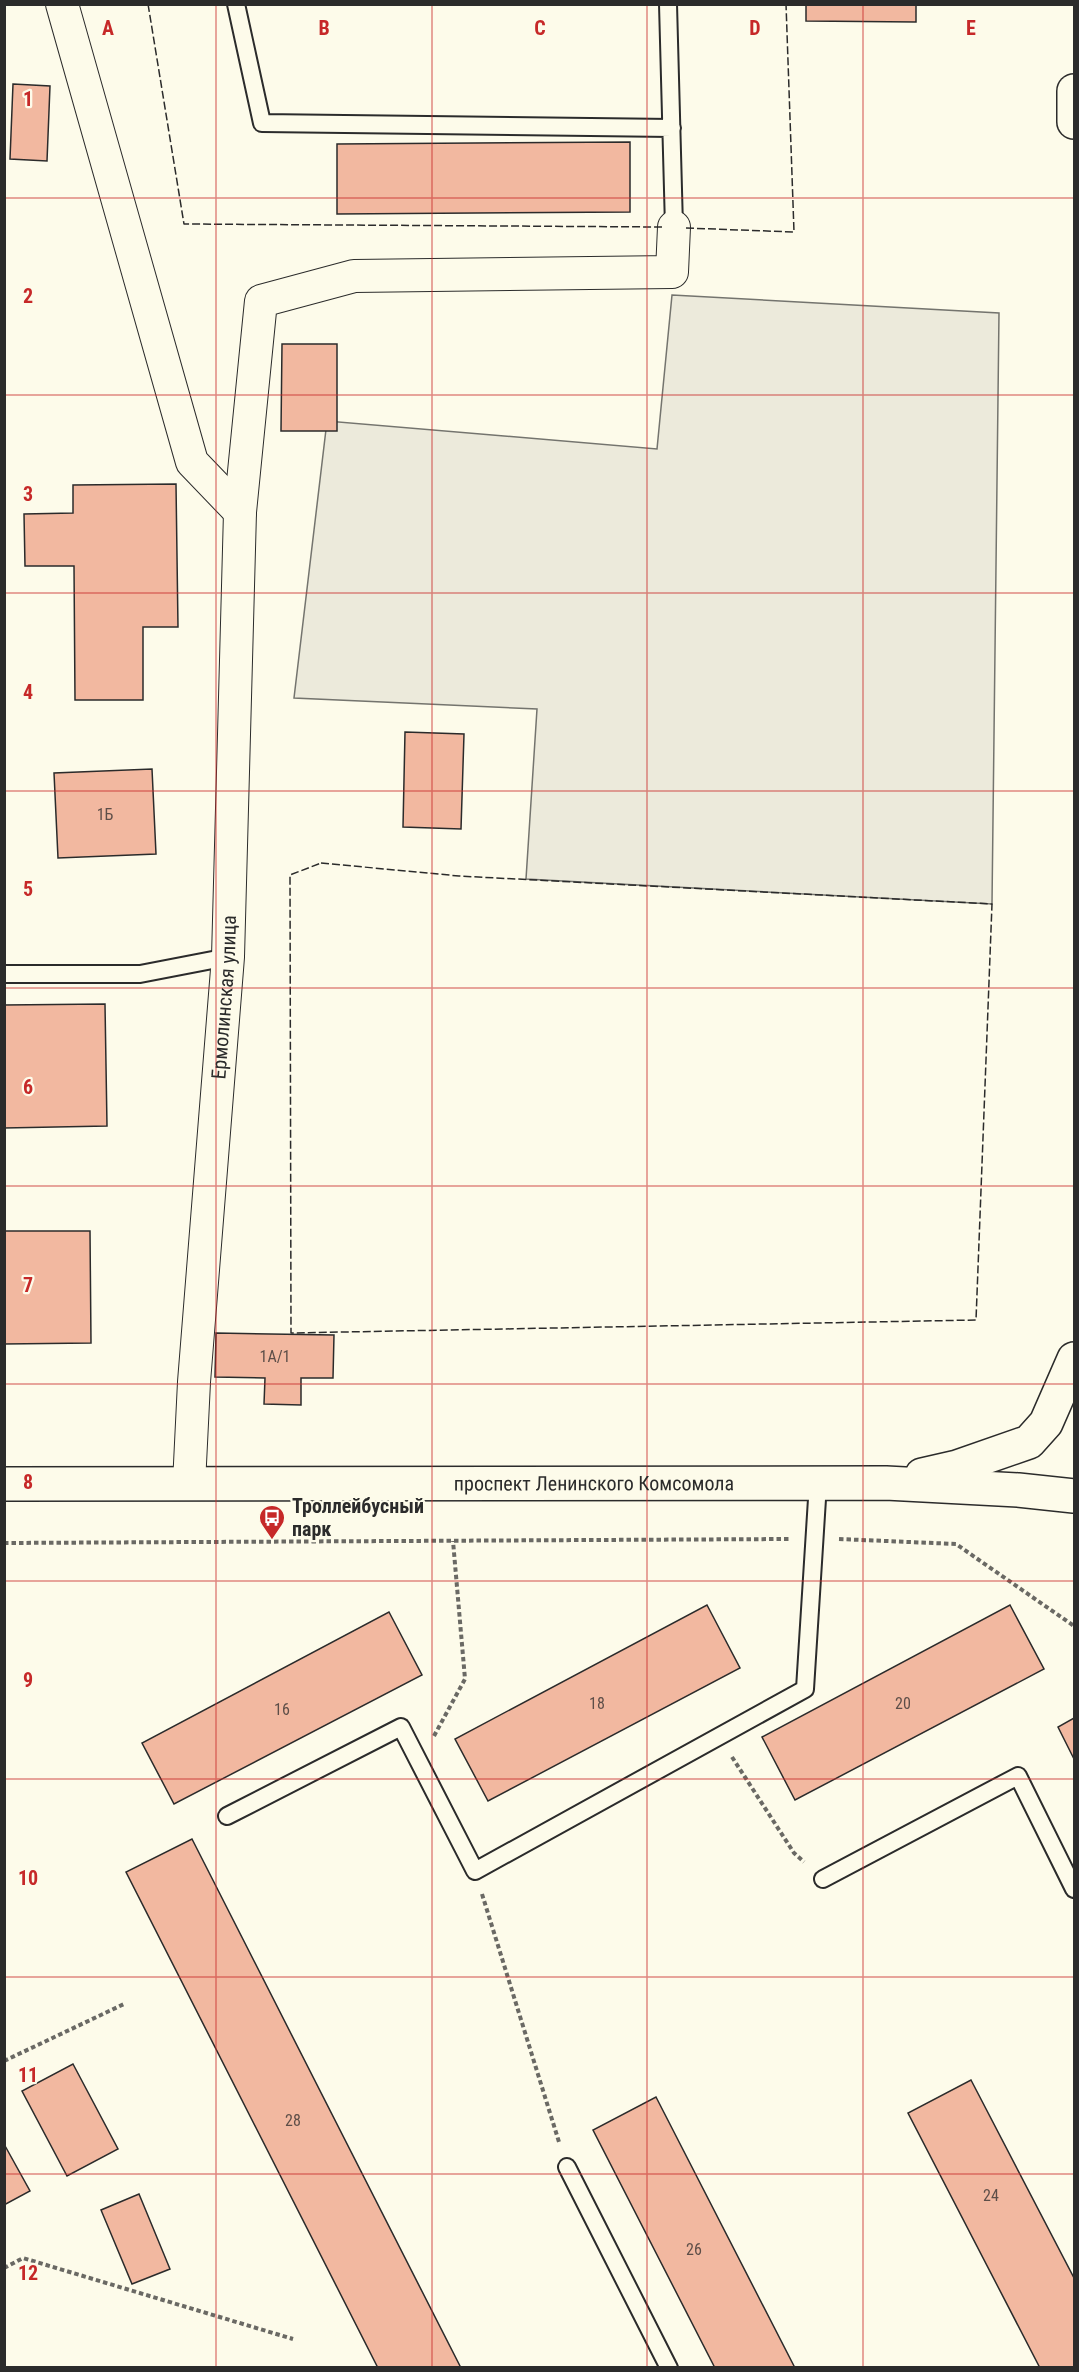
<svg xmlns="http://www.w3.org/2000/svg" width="1079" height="2372" font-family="'Roboto Condensed',sans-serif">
  <rect width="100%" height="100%" fill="#fdfbea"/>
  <path fill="#eceadb" stroke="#74746e" stroke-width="1.5" d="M672 295 999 313 992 904 526 879 537 709 294 698 327 421 657 449Z"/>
  <path fill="#f2b8a0" stroke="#2b2b2b" stroke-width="1.5" d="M806 4H916V22L806 21Z
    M13 84 50 86 47 161 10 159Z
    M630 142V212L337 214V144Z
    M282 344H337V431H281Z
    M176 484 178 627H143V700H75L74 566H25L24 514 73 513V485Z
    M405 732 464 734 461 829 403 827Z
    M152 769 156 854 58 858 54 773Z
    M105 1004 107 1126 4 1128V1005Z
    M4 1231H90L91 1343 4 1344Z
    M216 1333 334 1335 333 1378H301V1405L264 1404 265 1378 215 1377Z
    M707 1605 740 1668 488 1801 455 1739Z
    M1010 1605 1044 1669 795 1800 762 1737Z
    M389 1612 422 1675 174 1804 142 1743Z
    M1074 1718V1759L1058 1727Z
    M192 1839 461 2368H378L126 1872Z
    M73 2064 118 2149 67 2176 22 2091Z
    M971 2080 1074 2278V2368H1040L908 2113Z
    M656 2097 795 2368H715L593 2130Z
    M4 2144 30 2191 4 2205Z
    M139 2194 170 2269 132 2284 101 2210Z"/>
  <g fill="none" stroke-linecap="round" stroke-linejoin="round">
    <defs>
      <path id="lane" d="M236 4 262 123 672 128
        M668 4 674 227
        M4 974H140L228 957
        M227 1816 401 1727 475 1871 805 1689 818 1483
        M823 1879 1018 1776 1074 1889
        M567 2167 669 2368"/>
      <g id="street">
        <path d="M62 4 192 462 240 512"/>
        <path id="s1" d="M189 1484 194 1382 228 957 240 512 261 301 354 276 672 272 674 227"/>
      </g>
      <g id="secondary">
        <path d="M1074 91V122"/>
        <path d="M922 1475 957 1467 1029 1442 1046 1423 1074 1359"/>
        <path id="s2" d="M4 1484 886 1483 1018 1490 1074 1496"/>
      </g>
    </defs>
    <use href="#lane" stroke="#2b2b2b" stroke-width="20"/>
    <use href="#street" stroke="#2b2b2b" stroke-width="34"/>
    <use href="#secondary" stroke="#2b2b2b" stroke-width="36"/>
    <path stroke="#6a6964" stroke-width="4" stroke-dasharray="4.5 3" stroke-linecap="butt" d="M839 1539 956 1544 1074 1626
      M4 1543 790 1539
      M434 1736 465 1679 453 1541
      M732 1757 794 1853 804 1862
      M482 1894 559 2142
      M4 2061 124 2004
      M4 2268 23 2258 293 2339"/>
    <use href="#lane" stroke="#fdfbea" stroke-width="16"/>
    <use href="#street" stroke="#fdfbea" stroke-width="32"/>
    <use href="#secondary" stroke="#fdfbea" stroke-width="33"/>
    <path stroke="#2b2b2b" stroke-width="1.5" stroke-dasharray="8 3" stroke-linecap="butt" d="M148 4 184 224 662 227
      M686 228 794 232 786 4
      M321 863 459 876 992 904 976 1320 291 1333 290 875Z"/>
  </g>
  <path fill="none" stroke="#c62828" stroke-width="1.5" stroke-opacity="0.55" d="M216 4V2368M432 4V2368M647 4V2368M863 4V2368M4 198H1074M4 395H1074M4 593H1074M4 791H1074M4 988H1074M4 1186H1074M4 1384H1074M4 1581H1074M4 1779H1074M4 1977H1074M4 2174H1074"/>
  <defs>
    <symbol id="bus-pin" viewBox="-11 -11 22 30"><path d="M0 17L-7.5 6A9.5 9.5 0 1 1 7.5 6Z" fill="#c62828" stroke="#fdfbea"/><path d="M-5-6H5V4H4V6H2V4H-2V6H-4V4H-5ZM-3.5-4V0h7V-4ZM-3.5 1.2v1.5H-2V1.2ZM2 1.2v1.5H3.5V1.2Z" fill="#fff"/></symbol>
  </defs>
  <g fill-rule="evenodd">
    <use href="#bus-pin" x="257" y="1503" width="30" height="40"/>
  </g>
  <g text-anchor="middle" stroke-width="4.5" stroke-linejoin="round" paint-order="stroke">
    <g font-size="16" fill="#5d4e48">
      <text x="105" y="820">1Б</text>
      <text x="275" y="1362">1А/1</text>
      <text x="597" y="1709">18</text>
      <text x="903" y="1709">20</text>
      <text x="282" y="1715">16</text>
      <text x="293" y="2126">28</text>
      <text x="991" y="2201">24</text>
      <text x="694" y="2255">26</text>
    </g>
    <g font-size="20" fill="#2b2b2b" stroke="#fdfbea">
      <text dy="7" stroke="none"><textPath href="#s1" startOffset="488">Ермолинская улица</textPath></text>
      <text dy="7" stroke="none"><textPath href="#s2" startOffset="590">проспект Ленинского Комсомола</textPath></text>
    </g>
    <g font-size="20" font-weight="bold" fill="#2b2b2b" stroke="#fdfbea" text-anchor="start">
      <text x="292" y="1513">Троллейбусный<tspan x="292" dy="23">парк</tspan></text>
    </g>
  </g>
  <g font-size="20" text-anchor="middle" font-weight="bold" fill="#c62828" stroke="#fdfbea" stroke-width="4.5" stroke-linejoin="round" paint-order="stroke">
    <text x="108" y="35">A</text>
    <text x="324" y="35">B</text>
    <text x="540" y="35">C</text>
    <text x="755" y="35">D</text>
    <text x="971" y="35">E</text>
    <text x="28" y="106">1</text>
    <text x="28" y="303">2</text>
    <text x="28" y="501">3</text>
    <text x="28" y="699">4</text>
    <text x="28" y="896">5</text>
    <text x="28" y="1094">6</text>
    <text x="28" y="1292">7</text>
    <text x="28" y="1489">8</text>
    <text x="28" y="1687">9</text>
    <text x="28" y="1885">10</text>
    <text x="28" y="2082">11</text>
    <text x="28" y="2280">12</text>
  </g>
  <rect width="1079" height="2372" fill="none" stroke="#2b2b2b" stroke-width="12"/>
</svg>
